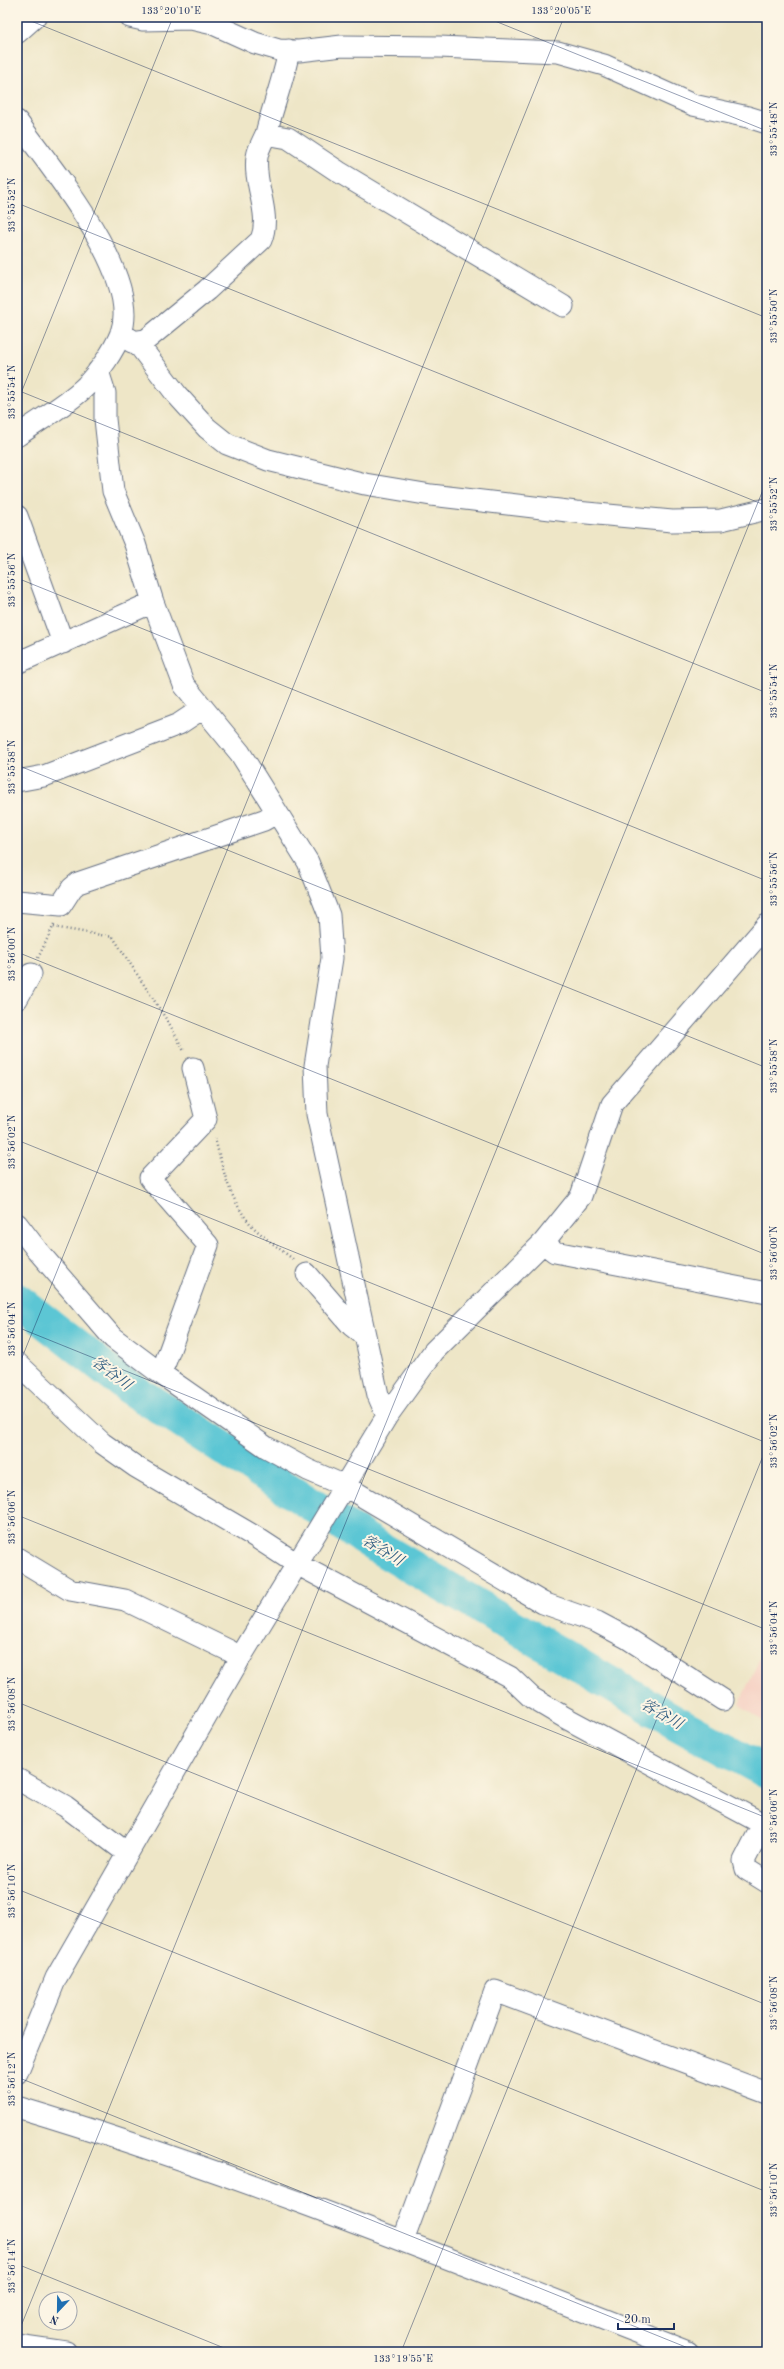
<svg xmlns="http://www.w3.org/2000/svg" width="784" height="2369" font-family="'Old Standard TT','Noto Serif JP',serif">
  <rect width="100%" height="100%" fill="#fcf5e5"/>
  <filter id="ink" filterUnits="userSpaceOnUse"><feTurbulence type="fractalNoise" baseFrequency=".025" numOctaves="2"/><feDisplacementMap in="SourceGraphic" scale="8" xChannelSelector="R" yChannelSelector="G"/><feConvolveMatrix kernelMatrix="1 2 1 2 8 2 1 2 1" color-interpolation-filters="sRGB"/></filter>
  <filter id="wash" filterUnits="userSpaceOnUse"><feTurbulence type="fractalNoise" baseFrequency=".012" numOctaves="4" result="noise"/><feDisplacementMap in="SourceGraphic" scale="16" xChannelSelector="R" yChannelSelector="G"/><feGaussianBlur stdDeviation="0.9" result="paint"/><feColorMatrix in="noise" values="0 0 0 0 0 0 0 0 0 0 0 0 0 0 0 0 0 1.4 0 .05"/><feComposite in="paint" operator="in"/></filter>
  <g filter="url(#wash)">
    <rect width="100%" height="100%" fill="#eee6c7"/>
    <path fill="#f6d2c4" d="M767 1642V1724L739 1704Z"/>
    <g fill="none" stroke-linecap="round" stroke-linejoin="round">
      <path stroke="#5bc6d4" stroke-width="34" d="M17 1300 130 1388 376 1546 676 1722 767 1772"/>
    </g>
  </g>
  <g filter="url(#ink)">
    <g fill="none" stroke-linecap="round" stroke-linejoin="round">
      <defs>
        <path id="minor" d="M130 17 143 20 191 19 213 24 255 43 279 50 299 51 342 46 439 47 558 52 604 65 693 105 748 117 767 123
          M17 33 35 17
          M17 121C49 166 142 275 121 333 114 351 99 372 86 386 69 403 38 421 17 436
          M266 134C273 105 284 79 289 50
          M121 332 141 348 177 395 207 428 227 444 268 460 365 484 431 495 576 512 672 521 721 520 767 509
          M132 342 146 340 207 290 261 240C272 213 253 185 257 157 258 149 263 141 266 134L288 138 339 172 563 306
          M98 371 105 393V419L113 491 135 544 153 602 184 685 240 753 308 862 329 915 332 958 315 1066 317 1114 378 1395 387 1416
          M17 516 63 643
          M17 663 153 602
          M17 781 44 776 179 724 203 708
          M17 901 61 905 72 888 78 883 264 820 276 813
          M17 999 31 974
          M17 1224 37 1250 113 1338 157 1371 266 1447 308 1470 345 1486 543 1603 597 1622 627 1638 723 1700
          M543 1243 555 1252 767 1293
          M307 1274 352 1326 365 1336
          M17 1363 102 1443 136 1467 254 1536 297 1564 510 1677 532 1698 564 1717 767 1826
          M157 1371 165 1363 208 1245 150 1178 206 1119 193 1068
          M17 1558 70 1590 125 1600 230 1651 240 1658
          M17 1779 65 1806 127 1853
          M763 1824 744 1861 746 1869 767 1882
          M17 2073 56 1978 240 1658 387 1416 434 1351 543 1243 581 1196 612 1104 767 925
          M17 2107C245 2175 466 2266 688 2352
          M403 2241 495 1991 767 2093
          M17 2345 66 2352"/>
      </defs>
      <use href="#minor" stroke="#656f83" stroke-width="23"/>
      <path stroke="#656f83" stroke-width="2.5" stroke-dasharray="1 3" stroke-linecap="butt" d="M54 924 53 927 113 937 170 1025 184 1051
        M38 958 53 927
        M215 1138C222 1167 229 1197 248 1221 260 1236 280 1248 295 1261"/>
      <use href="#minor" stroke="#fff" stroke-width="21"/>
    </g>
  </g>
  <path fill="none" stroke="#1b2f5e" stroke-width="1" stroke-opacity="0.45" d="M21 17 767 318M485 17 767 131M17 203 767 506M17 390 767 693M17 403 173 17M17 578 767 881M17 765 767 1068M17 952 767 1255M17 1140 767 1443M17 1327 767 1630M17 1370 564 17M17 1515 767 1818M17 1702 767 2005M17 1889 767 2192M17 2077 698 2352M17 2264 234 2352M17 2336 767 480M401 2352 767 1446"/>
  <g text-anchor="middle" stroke-width="4" stroke-linejoin="round" paint-order="stroke">
    <g font-size="15" font-style="italic" fill="#2e5c81" stroke="#fcf5e5">
      <text transform="translate(112 1373) rotate(37)" y="5">客谷川</text>
      <text transform="translate(383 1550) rotate(31)" y="5">客谷川</text>
      <text transform="translate(662 1714) rotate(30)" y="5">客谷川</text>
    </g>
  </g>
  <rect width="784" height="2369" fill="none" stroke="#fcf5e5" stroke-width="44"/>
  <g transform="translate(58 2311) rotate(202)"><circle r="19" fill="#fcf5e5" stroke="#a2a6af"/>
  <path d="M0-3L7 15L0 10L-7 15Z" fill="#1f6fb2"/>
  <text y="-6" font-size="11" font-weight="bold" text-anchor="middle" fill="#1b2f5e">N</text>
  </g>
  <path d="M618 2323v6h56v-6" fill="none" stroke="#1b2f5e" stroke-width="2"/>
  <text x="624" y="2323" font-size="12" fill="#1b2f5e" stroke="#fcf5e5" stroke-width="3" paint-order="stroke">20 m</text>
  <rect x="22" y="22" width="740" height="2325" fill="none" stroke="#1b2f5e" stroke-width="1.5"/>
  <g font-size="10" text-anchor="middle" fill="#1b2f5e">
    <text x="171" y="14">133°20'10"E</text>
    <text x="561" y="14">133°20'05"E</text>
    <text transform="translate(773 129) rotate(-90)" y="4">33°55'48"N</text>
    <text transform="translate(11 205) rotate(-90)" y="4">33°55'52"N</text>
    <text transform="translate(773 316) rotate(-90)" y="4">33°55'50"N</text>
    <text transform="translate(11 392) rotate(-90)" y="4">33°55'54"N</text>
    <text transform="translate(773 504) rotate(-90)" y="4">33°55'52"N</text>
    <text transform="translate(11 580) rotate(-90)" y="4">33°55'56"N</text>
    <text transform="translate(773 691) rotate(-90)" y="4">33°55'54"N</text>
    <text transform="translate(11 767) rotate(-90)" y="4">33°55'58"N</text>
    <text transform="translate(773 879) rotate(-90)" y="4">33°55'56"N</text>
    <text transform="translate(11 954) rotate(-90)" y="4">33°56'00"N</text>
    <text transform="translate(773 1066) rotate(-90)" y="4">33°55'58"N</text>
    <text transform="translate(11 1142) rotate(-90)" y="4">33°56'02"N</text>
    <text transform="translate(773 1253) rotate(-90)" y="4">33°56'00"N</text>
    <text transform="translate(11 1329) rotate(-90)" y="4">33°56'04"N</text>
    <text transform="translate(773 1441) rotate(-90)" y="4">33°56'02"N</text>
    <text transform="translate(11 1517) rotate(-90)" y="4">33°56'06"N</text>
    <text transform="translate(773 1628) rotate(-90)" y="4">33°56'04"N</text>
    <text transform="translate(11 1704) rotate(-90)" y="4">33°56'08"N</text>
    <text transform="translate(773 1816) rotate(-90)" y="4">33°56'06"N</text>
    <text transform="translate(11 1891) rotate(-90)" y="4">33°56'10"N</text>
    <text transform="translate(773 2003) rotate(-90)" y="4">33°56'08"N</text>
    <text transform="translate(11 2079) rotate(-90)" y="4">33°56'12"N</text>
    <text transform="translate(773 2190) rotate(-90)" y="4">33°56'10"N</text>
    <text transform="translate(11 2266) rotate(-90)" y="4">33°56'14"N</text>
    <text x="403" y="2362">133°19'55"E</text>
  </g>
</svg>
